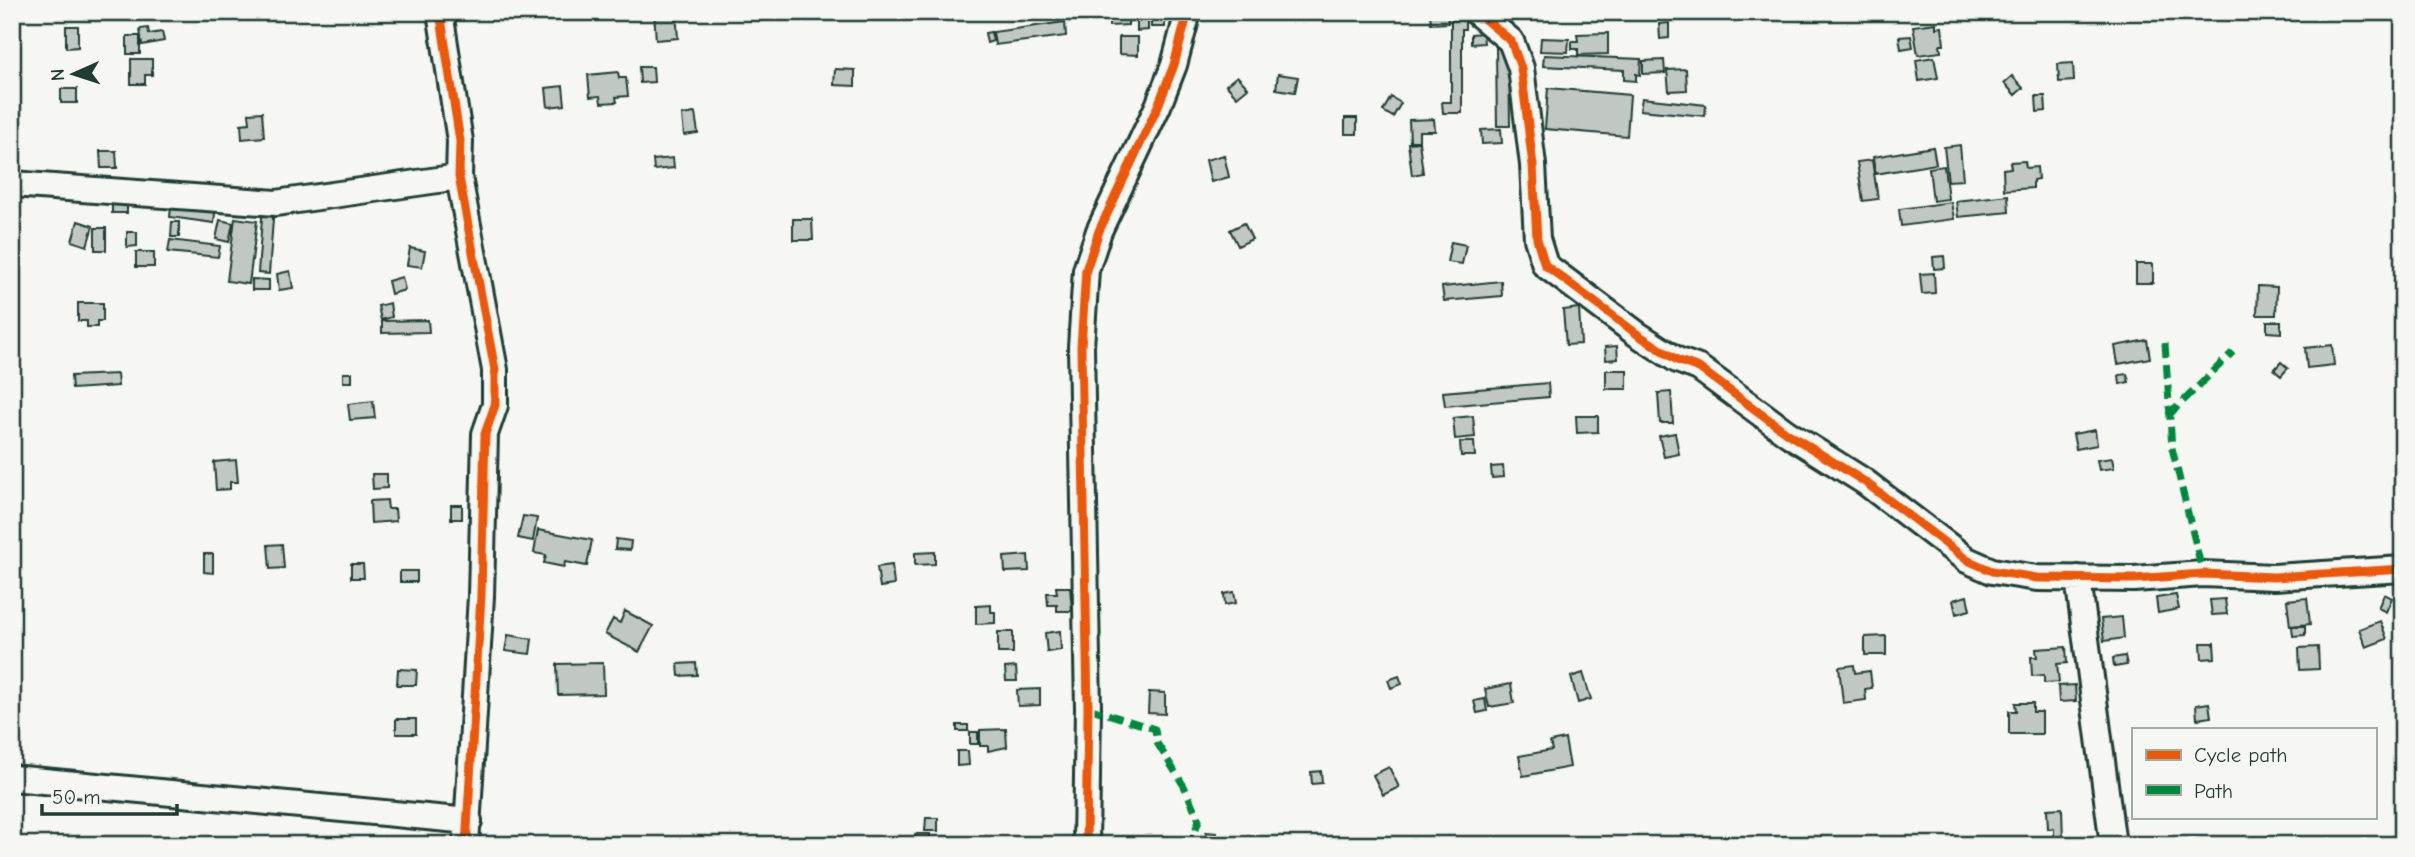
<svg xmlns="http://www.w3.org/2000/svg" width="2415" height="857" font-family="'Comic Neue',sans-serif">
  <rect width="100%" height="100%" fill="#f6f6f2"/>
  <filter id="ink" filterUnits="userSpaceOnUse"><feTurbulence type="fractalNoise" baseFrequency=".0143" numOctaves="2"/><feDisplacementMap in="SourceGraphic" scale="14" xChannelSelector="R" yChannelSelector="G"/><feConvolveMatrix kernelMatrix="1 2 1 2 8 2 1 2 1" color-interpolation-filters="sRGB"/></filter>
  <g filter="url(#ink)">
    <path fill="#c1c8c3" stroke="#1f3d34" stroke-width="2" d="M654 12H676L678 38 656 40Z
      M1089 12H1100L1101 20 1090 21Z
      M1109 12H1133V20L1128 21V25L1109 26Z
      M1165 12V27H1151V13Z
      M1430 12H1447L1448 23 1431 24Z
      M1682 12H1706V14L1682 15Z
      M1148 20V30L1137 31V21Z
      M1451 20H1465V29H1462V113H1443L1442 102H1451Z
      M1065 22 1066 36 995 45 993 32Z
      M1669 23V38L1660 39 1659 24Z
      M1936 23V28L1942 27 1944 45H1940L1941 52 1918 55 1913 26Z
      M66 26H78V47L66 48Z
      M148 28 149 34 162 32 164 41 142 45 140 29Z
      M991 32 993 41 987 43 985 33Z
      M1483 33 1484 43 1471 44V34Z
      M1608 33V54L1578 55V49H1572V41H1578L1577 34Z
      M127 36H140V54H127Z
      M1911 36 1913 47 1901 49 1899 37Z
      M1119 37H1138V55L1119 54Z
      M1541 38 1569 39 1568 52 1540 51Z
      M1496 47H1509L1510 126H1497Z
      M1544 55 1641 59 1640 75 1636 74V81L1624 80V70L1543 66Z
      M1934 57 1938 78 1919 81 1916 60Z
      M131 59H152V75H145V84H131Z
      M1664 60 1665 73 1643 74V61Z
      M2073 63 2074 81 2059 82 2058 64Z
      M639 67H653L654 82 640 83Z
      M835 69 855 70V86L834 85Z
      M1686 69 1687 90 1669 91 1667 70Z
      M618 72 619 78H626L628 96 616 97 617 102 601 103 600 96 590 97 588 75Z
      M1278 74 1298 77 1295 92 1276 89Z
      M1237 76 1248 88 1237 97 1226 85Z
      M2012 76 2023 88 2015 95 2004 83Z
      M563 86 565 105 548 107 546 88Z
      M1548 88 1630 95 1627 136 1545 129Z
      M61 89H77V103H61Z
      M2036 96H2045L2046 111 2037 112Z
      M1391 97 1401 103 1393 117 1383 111Z
      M1642 98 1706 105 1705 116 1640 110Z
      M262 112 264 137 242 139 241 124 250 123 249 113Z
      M695 113 698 133 684 135 682 115Z
      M1345 118H1357V134H1345Z
      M1434 119 1435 131H1419V141H1410L1409 120Z
      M1501 129 1502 143 1482 144 1481 130Z
      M1419 142 1423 173 1412 175 1408 143Z
      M1960 145 1963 180 1948 181 1944 147Z
      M1933 147 1936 164 1875 174 1873 157Z
      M100 151H116L117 168H101Z
      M1224 155 1229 177 1211 182 1206 160Z
      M673 158 674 168 654 170 653 160Z
      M1872 160 1878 199 1863 201 1857 162Z
      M2025 161 2026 168 2037 167 2038 179 2033 180V188L2004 190 2003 169 2011 168 2010 162Z
      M1944 166 1948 199 1933 201 1929 168Z
      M112 194H127V213H112Z
      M2008 195 2009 212 1958 217 1956 201Z
      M172 197 216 202 214 223 170 217Z
      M1951 202 1954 219 1901 226 1899 209Z
      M263 204 274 205 269 274 258 273Z
      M235 218 257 221 249 284 227 281Z
      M793 219H812L813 240H793Z
      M220 220 233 223 229 242 216 239Z
      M78 221 93 226 87 246 72 241Z
      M172 222H179V237H171Z
      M1244 223 1252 239 1238 246 1230 230Z
      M95 228H106V250H95Z
      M127 232H137V246L127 247Z
      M170 240 220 246 218 257 168 252Z
      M1451 242 1466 245 1462 264 1447 262Z
      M410 248 425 251 422 267 407 265Z
      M136 252H154V267H136Z
      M1944 256 1945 268 1934 269 1933 257Z
      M2136 264H2153V283H2136Z
      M290 271 293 288 279 290 277 274Z
      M1934 273 1935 293 1922 294 1920 274Z
      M402 277 405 290 391 294 388 281Z
      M252 279 269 280V290H252Z
      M1501 281 1502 296 1444 301 1442 287Z
      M2258 286 2277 287 2276 315H2257Z
      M78 303H103V321H97V327H87V321H78Z
      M390 303 392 317 381 320 378 306Z
      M1579 308 1581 344 1566 345 1563 310Z
      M428 320 429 332 382 333V321Z
      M2267 321H2281V333L2267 332Z
      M2147 340 2150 358 2118 364 2115 346Z
      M2332 345 2334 365 2307 368 2305 348Z
      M1617 346 1618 359 1606 360 1605 347Z
      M2281 362 2288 368 2281 376 2274 370Z
      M1606 370H1627V389H1606Z
      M343 373H352V382H343Z
      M117 374 118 386 72 389 71 376Z
      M2127 374 2129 382 2120 384 2119 375Z
      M1548 383 1549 397 1445 406 1443 392Z
      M1671 392 1673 423H1660L1658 393Z
      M373 401 375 418 350 420 348 404Z
      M1473 416 1475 437 1455 439 1453 418Z
      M1576 416H1598V432L1577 433Z
      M2095 430 2097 445 2076 449 2073 434Z
      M1675 433 1679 454 1664 457 1659 436Z
      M1460 442H1474L1475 456H1461Z
      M2112 458 2114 468 2099 470 2097 460Z
      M236 460 238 482H230V489L216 490 214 462Z
      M1503 466 1504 477 1492 478 1491 467Z
      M372 474H387V488L373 489Z
      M387 500 388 509H395L396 521 371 523 370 501Z
      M451 505H462V519H451Z
      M523 516 537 518 533 541 518 538Z
      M538 530 592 540 587 566 565 562 564 567 544 563 546 555 534 553Z
      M616 539 631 541 630 550 615 549Z
      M282 544 284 568 270 569 268 545Z
      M935 552V564L915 565V553Z
      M204 554H213V573L204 572Z
      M1028 555 1029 571 1005 572 1004 557Z
      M351 564H363L364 578H351Z
      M892 565 894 585 880 587 877 567Z
      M400 571H417V582H400Z
      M1056 587H1070L1072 611H1057V605H1048L1047 593H1057Z
      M1234 592 1236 603 1225 605 1224 594Z
      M2384 594 2392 598 2386 612 2378 608Z
      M2176 595 2179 609 2158 613 2156 598Z
      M1967 596 1970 610 1956 614 1953 600Z
      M2307 598 2310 624 2290 626 2287 600Z
      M2225 599 2227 614 2212 615 2210 600Z
      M991 605V612H995V623L976 624V606Z
      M625 611 653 626 639 652 605 634 613 619 620 623Z
      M2122 617 2124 638 2104 641 2101 619Z
      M2380 621 2387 639 2366 647 2359 629Z
      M2292 626H2305V635L2293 636Z
      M1060 631 1061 650 1047 652 1045 633Z
      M998 632H1013V653H998Z
      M508 635 532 639 530 654 505 651Z
      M1886 636V655H1865V637Z
      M2201 643H2214L2215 658 2202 659Z
      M2066 647 2067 663 2057 664 2059 682 2044 683V675L2032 676 2031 657H2037L2036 649Z
      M2318 647 2319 669 2300 670 2299 648Z
      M2125 656 2127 665 2114 667 2113 658Z
      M603 663 604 694 558 695 557 664Z
      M696 663 697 675 679 676 678 664Z
      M1854 665 1855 673 1870 671 1872 688 1865 689 1866 700 1843 703 1839 667Z
      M1016 667 1017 681H1006L1005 668Z
      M398 669 417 670 416 685H397Z
      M1583 673 1591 699 1578 703 1571 677Z
      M1399 676 1402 684 1391 688 1388 680Z
      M1511 684 1514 703 1489 707 1485 689Z
      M2075 685 2076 701 2059 702 2058 686Z
      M1040 689V705L1018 706 1017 690Z
      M1149 692 1165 693V714L1148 713Z
      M1485 699 1487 711 1477 713 1474 701Z
      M2015 703H2033V712H2042V734H2009V711H2016Z
      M2209 703 2211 717 2197 719 2196 705Z
      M12 716H17L18 736H12Z
      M396 719H416V734H396Z
      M957 725H968V731H957Z
      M1006 729 1007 747 988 751V746H980V730Z
      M970 732H978V744H970Z
      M1565 739 1570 767 1523 776 1519 756 1552 750 1550 742Z
      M957 751H968L969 765 957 766Z
      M1389 767 1399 787 1383 795 1373 775Z
      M1321 771 1322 783 1312 784 1311 772Z
      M2062 808 2063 841 2054 842V828L2048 829 2047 809Z
      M926 818H938V831H925Z
      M1206 832 1217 833 1216 845H1205Z
      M915 834H930V841H935V845H916Z"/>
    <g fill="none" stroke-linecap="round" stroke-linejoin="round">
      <defs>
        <path id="minor" d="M440 12 460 141 459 177 495 370V405L485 434 481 596 466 845
          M1476 12 1511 41 1521 68 1533 165 1537 239 1545 265 1637 334 1677 360 1699 368 1787 433 1865 482 1967 560 1992 571 2037 578 2134 579 2203 574 2274 577 2403 569
          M12 184 276 203 459 177
          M2078 578 2113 845
          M12 778 469 821
          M1086 845 1088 708 1081 347 1086 270 1099 231 1158 106 1174 65 1188 12"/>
      </defs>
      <use href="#minor" stroke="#1f3d34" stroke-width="30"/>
      <use href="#minor" stroke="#f6f6f2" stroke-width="24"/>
      <path stroke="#00873e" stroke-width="7" stroke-dasharray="14 7" stroke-linecap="butt" d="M2165 343 2172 448 2203 574
        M2168 416 2233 352
        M1088 708 1155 729 1157 743 1184 786 1199 820 1190 845"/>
      <defs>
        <path id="cycleway" d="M440 12 460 141 459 177 495 370V405L485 434 481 596 466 845
          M1476 12 1511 41 1521 68 1533 165 1537 239 1545 265 1637 334 1677 360 1699 368 1787 433 1865 482 1967 560 1992 571 2037 578 2134 579 2203 574 2274 577 2403 569
          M1086 845 1088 708 1081 347 1086 270 1099 231 1158 106 1174 65 1188 12"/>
      </defs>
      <use href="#cycleway" stroke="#f6f6f2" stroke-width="13"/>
      <use href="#cycleway" stroke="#e8590c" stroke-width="9"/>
    </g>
  </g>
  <rect width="2415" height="857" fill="none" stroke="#f6f6f2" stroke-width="42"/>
  <rect x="21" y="21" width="2373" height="815" fill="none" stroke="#1f3d34" stroke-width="2.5" filter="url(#ink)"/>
  <rect x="2132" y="728" width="245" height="91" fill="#f6f6f2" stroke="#a0aca6" stroke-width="2"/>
  <rect x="2146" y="750" width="35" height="10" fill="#e8590c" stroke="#a0aca6" stroke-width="2"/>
  <text x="2194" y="762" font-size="21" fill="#1f3d34">Cycle path</text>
  <rect x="2146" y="785" width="35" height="10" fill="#00873e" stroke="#a0aca6" stroke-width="2"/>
  <text x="2194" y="798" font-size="21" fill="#1f3d34">Path</text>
  <g transform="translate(74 74) rotate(267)" stroke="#f6f6f2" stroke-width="5" paint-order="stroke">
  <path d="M0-5L12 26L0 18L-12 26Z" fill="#1f3d34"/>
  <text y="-10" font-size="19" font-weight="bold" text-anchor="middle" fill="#1f3d34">N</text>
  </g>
  <path d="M42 804v10h135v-10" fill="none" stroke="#1f3d34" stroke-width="3.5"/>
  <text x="52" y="804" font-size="21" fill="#1f3d34" stroke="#f6f6f2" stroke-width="5" paint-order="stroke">50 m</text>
</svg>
